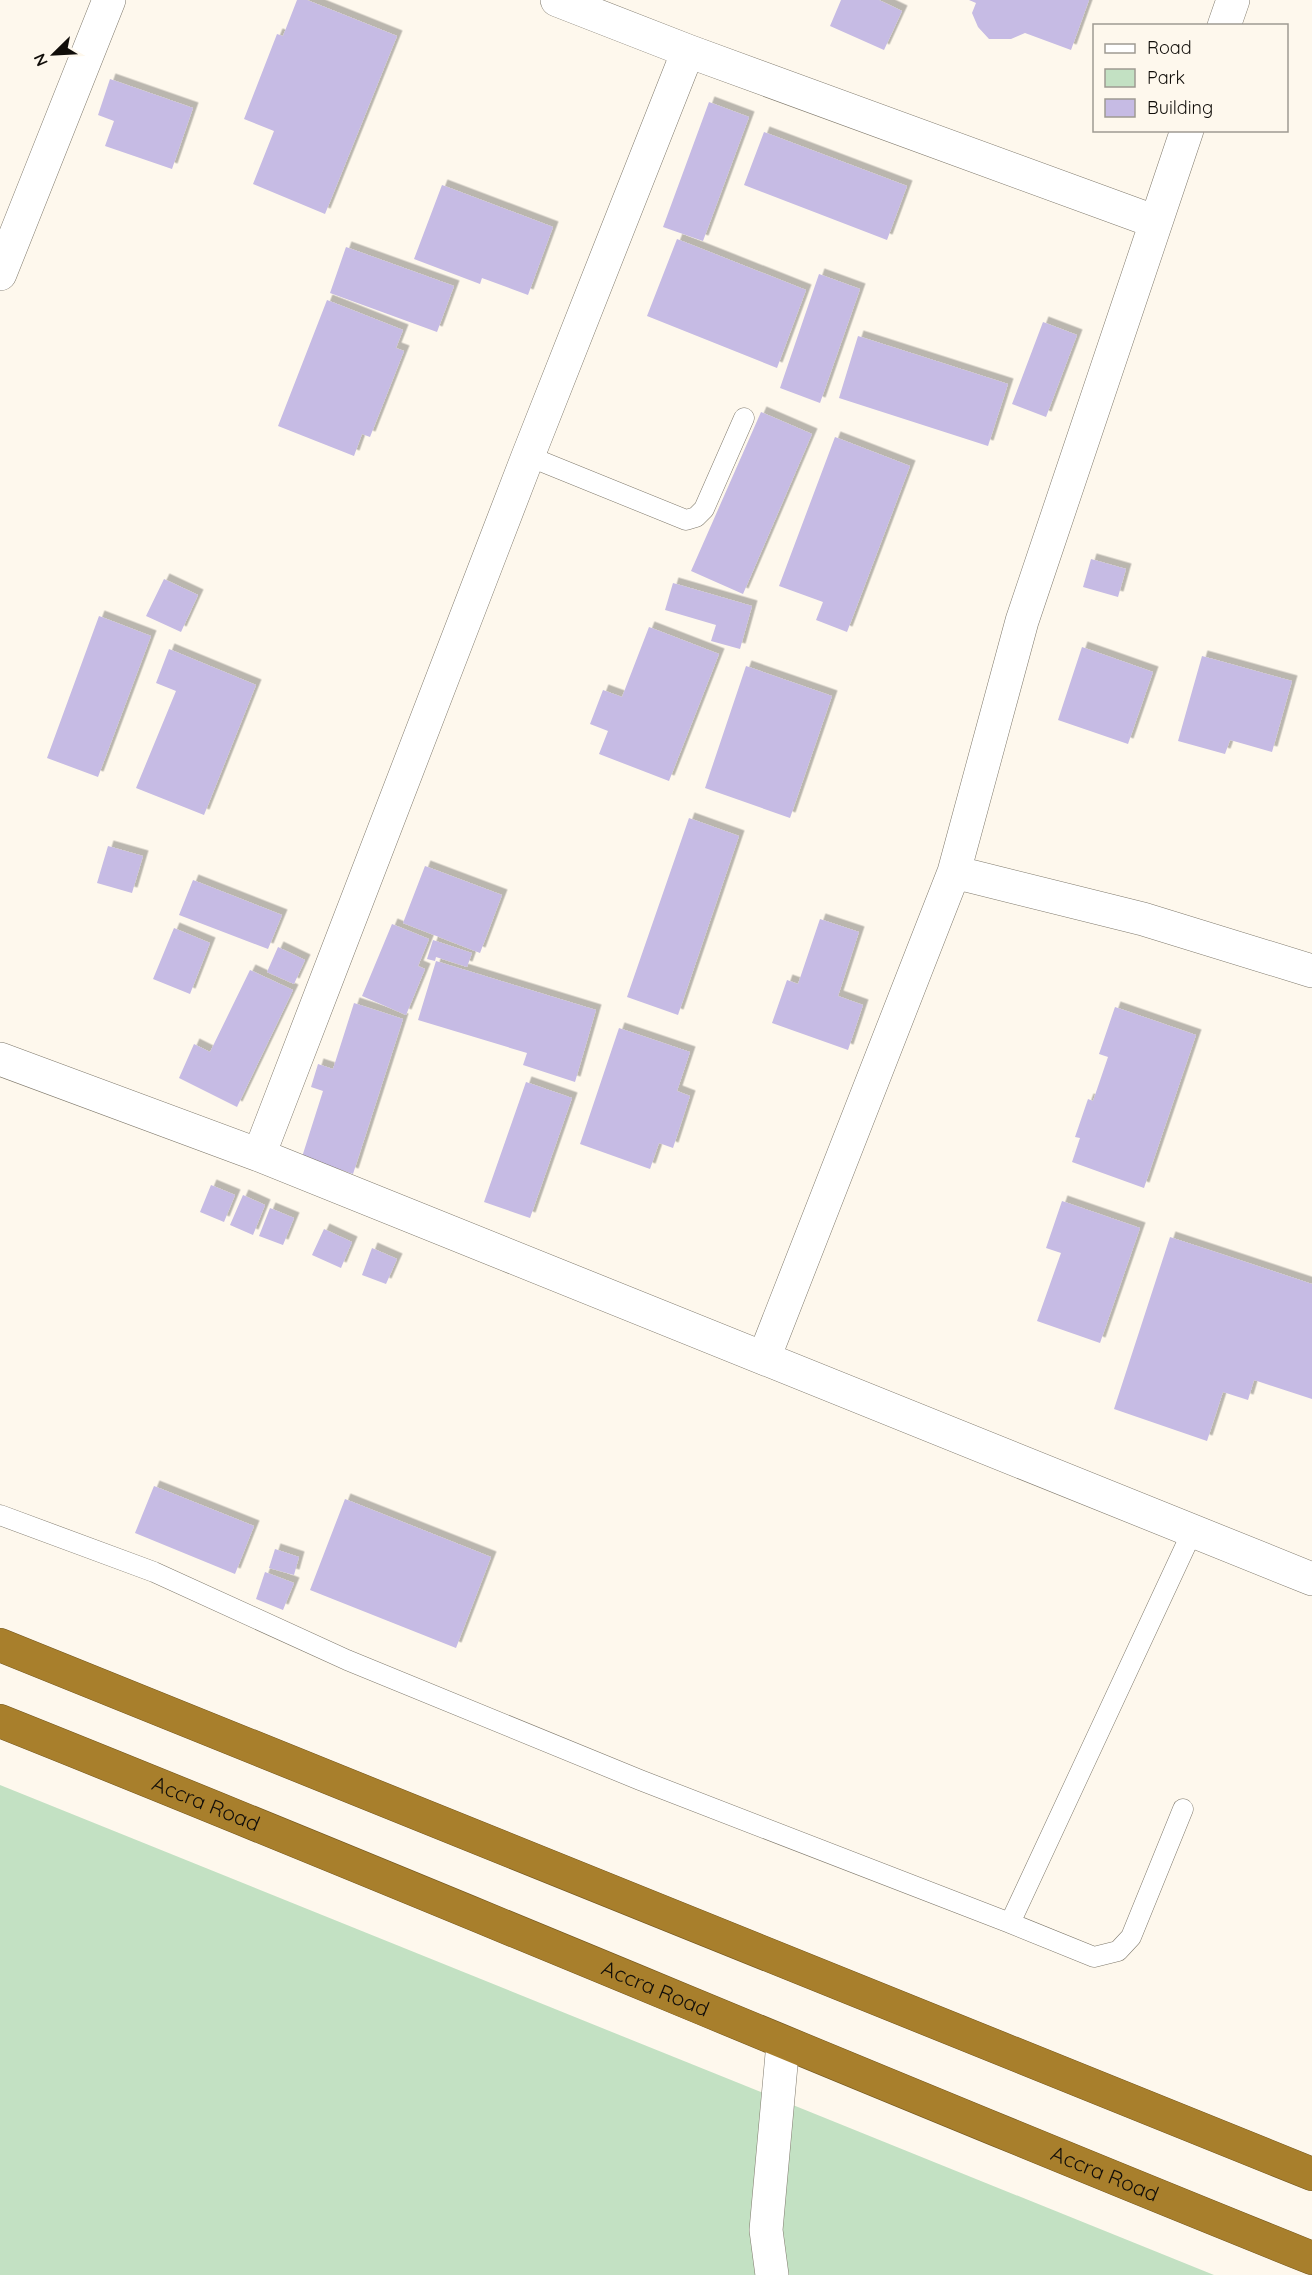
<svg xmlns="http://www.w3.org/2000/svg" width="1312" height="2275" font-family="Quicksand,sans-serif">
  <defs>
    <filter id="shadow"><feDropShadow dx="5.5" dy="-5.5" stdDeviation="0" flood-color="#0004"/></filter>
  </defs>
  <rect width="100%" height="100%" fill="#fef8ed"/>
  <path fill="#c3e1c3" d="M0 1785 1214 2275H0Z"/>
  <path fill="#c6bbe4" filter="url(#shadow)" d="M297 0H307L397 36 325 214 253 184 274 131 244 119 277 34 283 36Z
    M841 0H879L902 11 884 50 830 26Z
    M969 0H1089L1071 50 1025 33 1011 39H989L978 27 972 13 976 3Z
    M110 79 193 108 172 169 105 146 114 121 98 115Z
    M709 102 749 117 703 241 663 227Z
    M764 132 907 186 887 240 744 185Z
    M442 185 553 227 528 295 482 278 480 284 414 259Z
    M677 239 806 290 777 368 647 316Z
    M346 247 454 286 437 332 330 293Z
    M819 274 860 289 820 403 780 388Z
    M327 300 403 330 396 348 404 351 370 437 362 434 354 456 278 426Z
    M1043 322 1077 335 1046 417 1012 404Z
    M858 336 1008 384 988 446 839 398Z
    M761 412 812 434 743 594 691 571Z
    M835 437 910 466 847 632 816 620 823 602 779 586Z
    M1091 559 1126 569 1118 597 1083 587Z
    M164 579 198 595 181 632 146 616Z
    M673 583 752 606 740 649 711 641 716 625 665 610Z
    M99 616 151 636 98 777 47 758Z
    M649 627 719 654 669 781 599 754 608 731 590 724 603 690 622 697Z
    M1082 647 1153 672 1128 744 1058 720Z
    M169 649 256 685 204 815 136 788 176 691 156 683Z
    M1202 656 1292 681 1272 752 1230 740 1225 754 1178 741Z
    M746 666 832 696 790 818 705 788Z
    M689 818 739 836 678 1015 627 997Z
    M108 846 143 856 132 893 97 883Z
    M425 866 502 895 480 953 403 923Z
    M193 880 282 915 268 949 179 915Z
    M820 919 859 932 838 996 863 1005 848 1050 772 1023 787 980 798 984Z
    M392 924 429 939 418 966 425 969 406 1015 362 996Z
    M174 928 210 943 190 994 153 979Z
    M433 940 472 953 467 967 436 957 435 961 427 959Z
    M278 947 305 960 294 984 267 972Z
    M436 961 596 1010 575 1082 523 1065 527 1053 418 1020Z
    M250 970 293 990 237 1107 179 1078 194 1044 210 1052Z
    M354 1003 403 1019 353 1174 302 1157 323 1091 311 1087 318 1064 333 1069Z
    M1115 1007 1196 1035 1144 1188 1072 1162 1080 1138 1075 1137 1088 1099 1093 1101 1108 1057 1099 1054Z
    M619 1028 690 1052 677 1091 690 1096 673 1148 659 1143 650 1169 580 1144Z
    M526 1082 572 1098 530 1218 484 1202Z
    M211 1185 235 1195 224 1222 200 1212Z
    M243 1195 265 1205 253 1235 230 1225Z
    M1062 1201 1140 1228 1100 1343 1037 1321 1061 1253 1046 1248Z
    M270 1208 294 1218 283 1245 259 1236Z
    M324 1229 352 1242 341 1268 312 1255Z
    M1170 1237 1312 1284V1399L1254 1380 1248 1400 1223 1392 1207 1441 1114 1409Z
    M372 1248 397 1259 386 1284 362 1275Z
    M154 1486 254 1526 235 1574 135 1533Z
    M345 1499 491 1557 456 1648 310 1590Z
    M275 1549 299 1557 294 1575 269 1568Z
    M265 1572 294 1583 283 1610 256 1599Z"/>
  <g fill="none" stroke-linecap="round" stroke-linejoin="round">
    <defs>
      <path id="lane" d="M528 456 686 520 696 517 704 509 744 418
        M0 1515 154 1572 347 1660 640 1780 1010 1923
        M1183 1809 1131 1937 1118 1951 1094 1957 1010 1923 1193 1530"/>
      <path id="street" d="M557 0 688 51 1156 222
        M1224 26 1233 0
        M0 274 109 0
        M954 872 1143 919 1312 971
        M0 1059 259 1155 1312 1579
        M259 1155 528 456 688 51
        M764 1358 954 872 1022 621 1187 130
        M772 2275 766 2230 783 2043"/>
      <g id="highway">
        <path d="M0 1645 1312 2174"/>
        <path id="s1" d="M0 1721C439 1896 873 2082 1312 2258"/>
      </g>
    </defs>
    <use href="#lane" stroke="#7f796c" stroke-width="21"/>
    <use href="#street" stroke="#7f796c" stroke-width="34"/>
    <use href="#highway" stroke="#735720" stroke-width="34"/>
    <use href="#lane" stroke="#fff" stroke-width="20"/>
    <use href="#street" stroke="#fff" stroke-width="33"/>
    <use href="#highway" stroke="#a87f2c" stroke-width="33"/>
  </g>
  <g text-anchor="middle" stroke-width="5" stroke-linejoin="round" paint-order="stroke">
    <g font-size="21" fill="#110e0a" stroke="#fef8ed">
      <text dy="7" stroke="none"><textPath href="#s1" startOffset="222">Accra Road</textPath></text>
      <text dy="7" stroke="none"><textPath href="#s1" startOffset="708">Accra Road</textPath></text>
      <text dy="7" stroke="none"><textPath href="#s1" startOffset="1194">Accra Road</textPath></text>
    </g>
  </g>
  <rect x="1093" y="24" width="195" height="108" fill="#fef8ed" stroke="#9f9a92" stroke-width="1.5"/>
  <rect x="1105" y="44" width="30" height="9" fill="#ffffff" stroke="#9f9a92" stroke-width="1.5"/>
  <text x="1147" y="54" font-size="18" fill="#110e0a">Road</text>
  <rect x="1105" y="69" width="30" height="18" fill="#c3e1c3" stroke="#9f9a92" stroke-width="1.5"/>
  <text x="1147" y="84" font-size="18" fill="#110e0a">Park</text>
  <rect x="1105" y="99" width="30" height="18" fill="#c6bbe4" stroke="#9f9a92" stroke-width="1.5"/>
  <text x="1147" y="114" font-size="18" fill="#110e0a">Building</text>
  <g transform="translate(54 54) rotate(246)" stroke="#fef8ed" stroke-width="4.5" paint-order="stroke">
  <path d="M0-4.5L10 22L0 15L-10 22Z" fill="#110e0a"/>
  <text y="-9" font-size="16" font-weight="bold" text-anchor="middle" fill="#110e0a">N</text>
  </g>
</svg>
